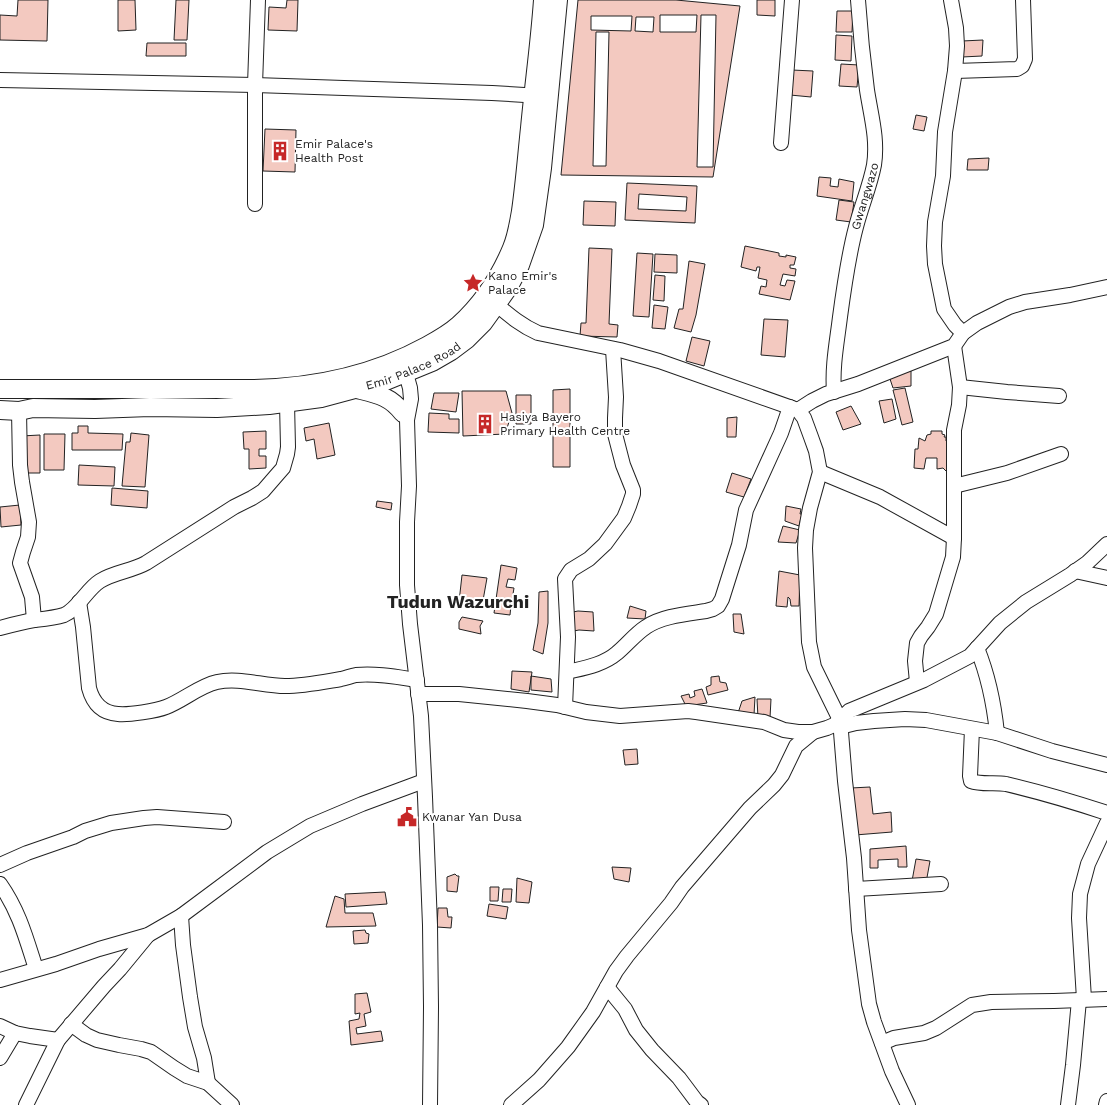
<svg xmlns="http://www.w3.org/2000/svg" width="1107" height="1105" font-family="'Work Sans',sans-serif">
  <rect width="100%" height="100%" fill="#fff"/>
  <path fill="#f3c9c0" stroke="#222" fill-rule="evenodd" d="M18 0H48L47 41 0 40V15L17 16Z
    M118 0H135L136 30 118 31Z
    M176 0H189L187 40H174Z
    M287 0H298L297 31 268 30 269 7 286 8Z
    M578 0H676L740 6 713 177 561 175Z
    M757 0H775V16L757 15Z
    M837 11H853L852 32H836Z
    M660 15H697L696 32H660Z
    M701 15H716L713 167H697Z
    M591 16H632L631 31 591 30Z
    M636 17H654L653 32 635 31Z
    M596 32H609L606 166H593Z
    M836 35 852 36 851 61 835 60Z
    M983 40 982 56 962 57V41Z
    M147 43H186V56H146Z
    M841 64 859 65 857 87 839 86Z
    M792 70 813 71 811 97 790 95Z
    M916 115 927 117 924 131 913 129Z
    M265 129 296 130 295 172 263 171Z
    M989 158 988 170H967L968 159Z
    M819 177 831 178 830 186 838 187 839 179 854 182 852 201 817 196Z
    M627 183 697 186 695 223 625 220ZM639 194 687 197 686 211 638 209Z
    M839 200 854 202 851 222 836 220Z
    M584 201 616 202 615 226 583 225Z
    M745 246 779 253V256L786 257V255L796 257 794 265H790V268L796 269 795 276 783 274 780 285 785 286 787 280 795 281 790 300 759 294 761 286 766 287 767 280 758 278 760 267H757L756 271 741 267Z
    M589 248 612 249 609 324 618 325 617 337 580 336 581 323H586Z
    M637 253 653 254 649 317 633 316Z
    M655 254 677 255V273L654 272Z
    M689 261 705 264 696 315 691 332 674 328 679 309H683Z
    M655 275 665 276 664 301 653 300Z
    M654 305 668 307 665 329 652 328Z
    M764 319 788 320 785 357 761 355Z
    M692 337 710 341 704 366 686 361Z
    M911 371V386L893 388 889 376Z
    M905 388 913 422 902 425 893 390Z
    M570 389V467H553V390Z
    M462 391H506L512 413 505 434 463 436Z
    M434 393H459L456 412 431 409Z
    M516 395H531V424H516Z
    M892 399 896 419 884 423 879 401Z
    M851 406 861 424 843 430 836 412Z
    M429 413 449 414V419H459V433L428 432Z
    M737 417 736 437H727V418Z
    M329 423 335 455 317 459 314 439 306 441 304 428Z
    M78 426H88V433L123 434 122 450H72V433H78Z
    M266 431V449H259V456H266V468L249 469V449H244L243 432Z
    M931 431H942V434L945 435 944 437H946V441L951 443 949 474 943 468 937 469V458H926L924 469 914 468 915 449H918L919 438 925 441 927 435 931 434Z
    M131 433 149 435 145 487 122 486 126 442H130Z
    M44 434H65L64 470H44Z
    M40 435V473H22L21 436Z
    M79 465 115 467 114 486 78 485Z
    M732 473 751 479 744 497 726 492Z
    M112 488 148 491 147 508 111 505Z
    M377 501 392 503 391 510 376 507Z
    M20 505 21 525 1 527 0 507Z
    M786 506 801 509 800 514H802L799 526 785 521Z
    M783 526 800 530 796 543 778 542Z
    M501 565 517 568 515 580 508 579 506 587 514 588 512 600 505 599 504 604 511 605 510 615 494 613Z
    M779 571 800 575 799 606H791L790 599 788 597 787 607 776 606Z
    M462 575 487 578 482 606 459 602Z
    M548 591V623L543 654 533 650 538 623 539 592Z
    M630 606 646 611 645 619 627 618Z
    M578 611 593 612 594 631 579 630 568 632V613Z
    M733 614H741L744 634 734 632Z
    M462 617 483 621 480 626 481 634 459 629V622Z
    M512 671 532 672 529 692 511 689Z
    M531 676 551 679 552 692 531 690Z
    M719 676 720 682 726 683 728 690 708 695 706 687 711 685V677Z
    M702 689 707 703 686 706 681 696 689 694 690 698 695 696 694 691Z
    M755 697 754 715 738 713 742 701Z
    M757 699H771L770 718H758Z
    M637 749 638 764 625 765 623 750Z
    M870 787 873 814 891 812 892 832 855 835 851 788Z
    M906 846 907 867H898V859L878 860V868H870V849Z
    M916 859 930 861 926 883 912 881Z
    M612 867 631 868 629 882 614 879Z
    M455 874 457 876H459L457 892 447 891V877Z
    M517 878 532 882 529 903 516 902Z
    M490 887H499L498 901H490Z
    M503 889H512L511 902H502Z
    M385 892 387 904 346 907 345 894Z
    M335 896 344 899 345 913H373L376 926 326 927Z
    M489 904 508 907 506 919 487 916Z
    M438 908H447L448 917H452L451 928 437 927Z
    M365 930 366 933 369 934 368 943 354 944 353 931Z
    M367 993 371 1012 364 1014 366 1026 356 1028 357 1034 381 1031 383 1041 351 1045 349 1021 359 1019 360 1013 355 1014V994Z"/>
  <g fill="none" stroke-linecap="round" stroke-linejoin="round">
    <defs>
      <g id="minor">
        <path d="M951 0 956 28 957 46 955 71 945 132 943 176 935 222 934 246 935 264 944 309 955 325 963 333"/>
        <path d="M955 71 1017 69 1022 66 1025 59 1023 0"/>
        <path d="M0 80 255 85 492 93 541 96"/>
        <path d="M781 143 792 0"/>
        <path d="M255 204V85L258 0"/>
        <path d="M497 305C510 316 522 326 538 333L620 350 659 361 798 410 812 401 826 394 858 384 954 346 963 333 977 323 1009 307 1025 302 1070 295 1107 287"/>
        <path d="M403 363 410 388 411 399 407 420 409 486 407 522V585L410 624 421 716 425 797 430 925 431 1007 430 1105"/>
        <path d="M960 387 1007 392 1059 396"/>
        <path id="s1" d="M834 392C832 366 837 342 840 317 844 287 848 257 856 227 861 207 870 186 874 165 878 139 871 116 867 90 863 60 860 30 858 0"/>
        <path d="M798 410 804 418 811 437 816 451 820 472 810 508 806 530 805 548 809 642 814 667 840 720 845 781 854 858 859 930 869 1004 874 1022 892 1071 908 1105"/>
        <path d="M19 411 20 465 22 482 29 522 28 537 23 552 20 563 32 597 34 620"/>
        <path d="M820 472 880 497 954 538"/>
        <path d="M954 486 1007 473 1061 454"/>
        <path d="M1075 571 1107 578"/>
        <path d="M79 602 83 627 89 688C93 703 102 713 118 714 129 715 156 711 166 707 184 700 199 686 217 682 239 677 263 686 285 686 304 686 323 682 341 679 346 678 351 676 356 675 376 673 397 677 417 680"/>
        <path d="M0 628C11 625 22 622 34 620 43 619 54 618 64 615 78 609 87 589 100 581 114 572 132 571 146 563L234 507 252 498 263 491 276 476 283 468 287 454 288 447 287 403"/>
        <path d="M977 648C988 675 994 704 997 733"/>
        <path d="M567 672C584 668 603 665 617 653 627 645 635 634 646 627 662 616 687 614 706 611L713 609 718 606 722 599 739 545 746 510 781 433 790 407"/>
        <path d="M917 682 915 661 917 643 921 636 928 627 936 614 953 557 954 538V430L959 405 960 387 954 346"/>
        <path d="M418 694H459L527 701 557 705 586 712 620 716 688 711 696 712 764 722 784 730 798 732H813L827 728 834 725 849 711 924 680 970 656 1000 623 1026 602 1070 575 1087 563 1107 544"/>
        <path d="M565 707 568 637 565 579 571 570 589 559 605 544 624 518 629 506 633 494V490L623 465 615 434V418L616 397 613 349"/>
        <path d="M840 727 856 723 874 721 905 719 926 720 997 733 1052 751 1107 765"/>
        <path d="M972 729 970 776 971 781C981 785 995 782 1006 784 1040 792 1074 802 1107 813"/>
        <path d="M0 865 27 853 73 837 85 831 111 823 144 818 157 817 224 822"/>
        <path d="M0 884C19 911 26 938 36 969"/>
        <path d="M856 889 941 884"/>
        <path d="M181 916 183 945 190 997 195 1027 204 1058 208 1083"/>
        <path d="M0 980 56 964 99 949 148 935 181 916 267 852 310 826 362 804 424 781"/>
        <path d="M607 987 625 1009 636 1030 652 1050 679 1078 697 1102 701 1105"/>
        <path d="M1084 999 1079 918 1080 894 1088 864 1107 823"/>
        <path d="M71 1024 86 1035 97 1040 119 1045 141 1049 151 1052 174 1068 187 1076 208 1083 232 1105"/>
        <path d="M0 1026 15 1033 30 1036 58 1040"/>
        <path d="M882 1043 894 1038 924 1033 936 1028 972 1005 991 1002 1054 1001 1107 999"/>
        <path d="M0 1058 15 1033"/>
        <path d="M26 1105 58 1040 104 986 120 969 148 935"/>
        <path d="M511 1105 539 1080 568 1047 593 1012 616 971 627 956 671 903 682 887 750 808 774 785 782 775 796 746 813 732"/>
        <path d="M1068 1105 1073 1065 1079 1000"/>
        <path d="M1106 1105 1107 1101"/>
      </g>
      <g id="major">
        <path d="M0 389H252C312 388 374 375 427 346 438 340 449 334 459 325 482 304 500 277 512 248 517 236 519 223 521 211 525 183 527 156 530 128 534 85 540 43 543 0"/>
        <path d="M357 389C377 394 390 396 403 413"/>
        <path id="s2" d="M0 410 19 411 33 408 95 409 150 407 217 408 269 405 321 398 388 380 432 362 451 351 467 339 483 323 508 288 520 265 534 225 542 168 558 0"/>
      </g>
    </defs>
    <use href="#minor" stroke="#222" stroke-width="16"/>
    <use href="#major" stroke="#222" stroke-width="20"/>
    <use href="#minor" stroke="#fff" stroke-width="14"/>
    <use href="#major" stroke="#fff" stroke-width="18"/>
  </g>
  <defs>
    <symbol id="building-bare" viewBox="-9 -9 18 18"><path d="M-4-6H4V6H1V3H-1V6H-4ZM-2.5-4.3h1.7v1.8h-1.7ZM.8-4.3h1.7v1.8H.8ZM-2.5-1h1.7V.8h-1.7ZM.8-1h1.7V.8H.8Z" fill="#c62828" stroke="#fff" stroke-width="2.5" paint-order="stroke"/></symbol>
    <symbol id="sight-bare" viewBox="-9 -9 18 18"><path d="M0-6L1.8-2.2L6-1.7L2.9 1.2L3.7 5.4L0 3.3L-3.7 5.4L-2.9 1.2L-6-1.7L-1.8-2.2Z" fill="#c62828" stroke="#fff" stroke-width="2.5" paint-order="stroke"/></symbol>
    <symbol id="civic-bare" viewBox="-9 -9 18 18"><path d="M-.6-6.5H3V-4.5H.6V-3L4-1V1h2V6H-6V1h2V-1L-.6-3ZM-1.2 2.5V6h2.4V2.5Z" fill="#c62828" stroke="#fff" stroke-width="2.5" paint-order="stroke"/></symbol>
  </defs>
  <g fill-rule="evenodd">
    <use href="#building-bare" x="266" y="137" width="28" height="28"/>
    <use href="#sight-bare" x="459" y="269" width="28" height="28"/>
    <use href="#building-bare" x="471" y="410" width="28" height="28"/>
    <use href="#civic-bare" x="393" y="803" width="28" height="28"/>
  </g>
  <g text-anchor="middle" stroke-width="4" stroke-linejoin="round" paint-order="stroke">
    <g font-size="12" fill="#222" stroke="#fff" text-anchor="start">
      <text x="295" y="148">Emir Palace's<tspan x="295" dy="14">Health Post</tspan></text>
      <text x="488" y="280">Kano Emir's<tspan x="488" dy="14">Palace</tspan></text>
      <text x="500" y="421">Hasiya Bayero<tspan x="500" dy="14">Primary Health Centre</tspan></text>
      <text x="422" y="821">Kwanar Yan Dusa</text>
    </g>
    <g font-size="12" fill="#222" stroke="#fff">
      <text dy="4" stroke="none"><textPath href="#s1" startOffset="199">Gwangwazo</textPath></text>
      <text dy="4" stroke="none"><textPath href="#s2" startOffset="420">Emir Palace Road</textPath></text>
    </g>
    <g font-size="18" font-weight="bold" fill="#222" stroke="#fff">
      <text x="458" y="608">Tudun Wazurchi</text>
    </g>
  </g>
</svg>
